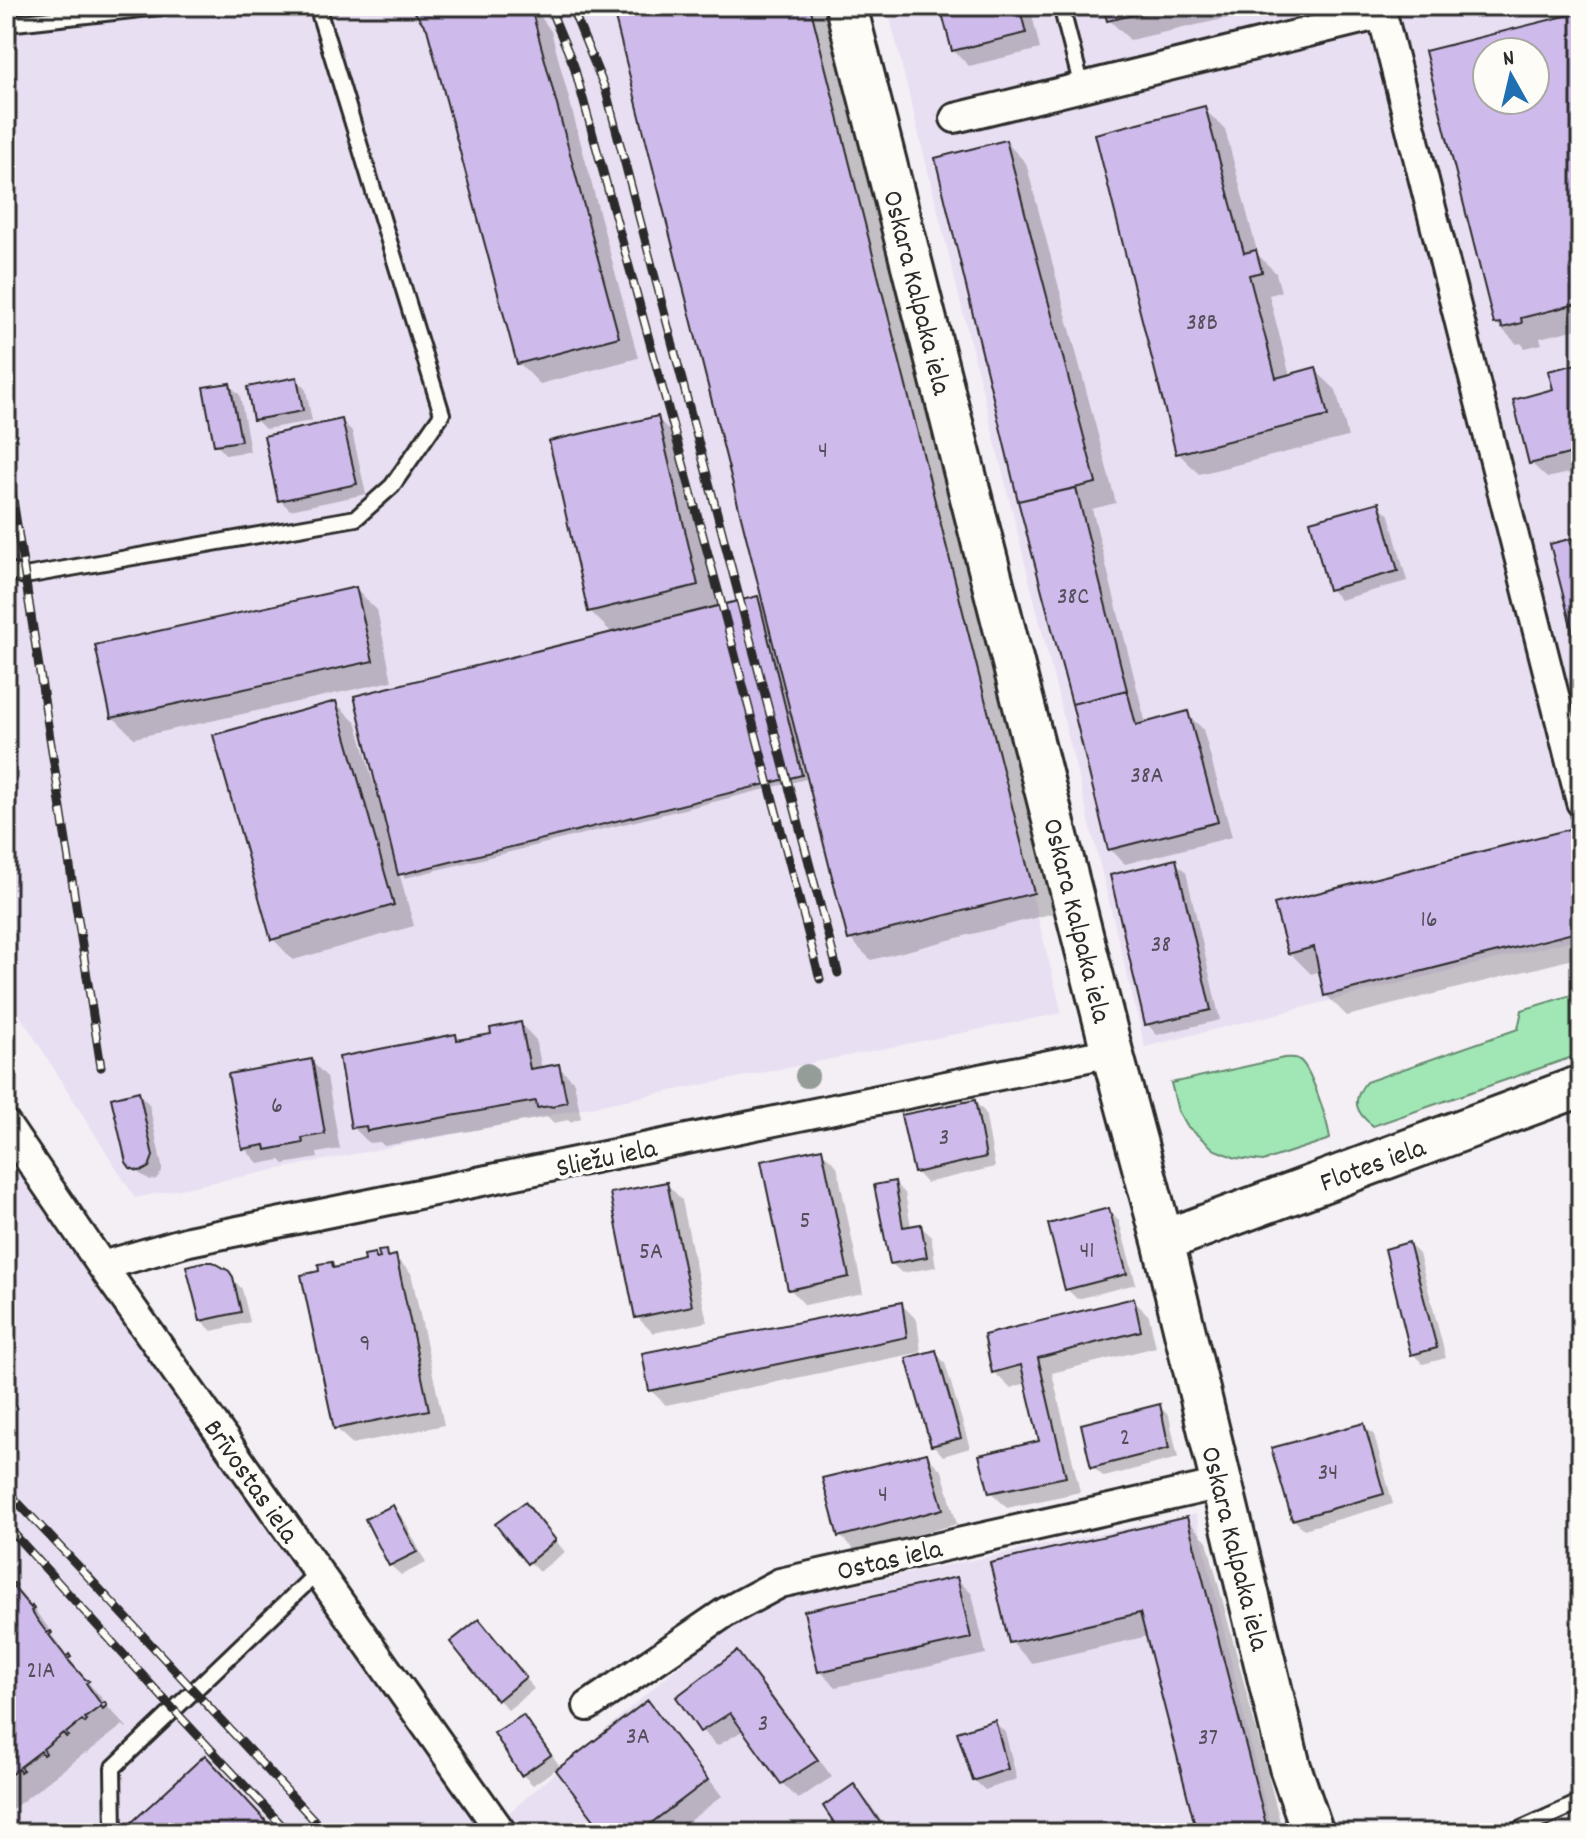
<svg xmlns="http://www.w3.org/2000/svg" width="1587" height="1839" font-family="Dekko,sans-serif">
  <rect width="100%" height="100%" fill="#f4eff5"/>
  <filter id="ink" filterUnits="userSpaceOnUse"><feTurbulence type="fractalNoise" baseFrequency=".0125" numOctaves="2"/><feDisplacementMap in="SourceGraphic" scale="16" xChannelSelector="R" yChannelSelector="G"/><feConvolveMatrix kernelMatrix="1 2 1 2 8 2 1 2 1" color-interpolation-filters="sRGB"/></filter>
  <g filter="url(#ink)">
    <path fill="#e9dff2" fill-rule="evenodd" d="M6 6H808L1062 1013 135 1198 6 993Z
      M887 6H1581V938L1145 1047ZM1487 52H1535V100H1487Z
      M6 1152 505 1816 748 1606 1196 1514 1272 1833H6Z"/>
    <path fill="#a0e7b5" stroke="#668970" stroke-width="2" d="M1581 992V1054L1373 1126C1355 1112 1351 1101 1366 1082L1518 1029 1522 1010Z
      M1284 1058C1289 1058 1294 1057 1298 1059 1311 1065 1328 1124 1330 1139L1263 1161 1236 1158 1215 1150 1187 1126 1178 1111 1171 1083Z"/>
    <path fill="#0003" fill-rule="evenodd" d="M412 6H533L551 31 638 358 540 384 519 363 429 28Z
      M615 6H825L1054 913 871 960 850 939 805 759 801 760 806 779 405 878 399 872 414 926 293 960 273 939 336 703 357 724 377 796 613 634 590 611 657 418 678 439 718 608 757 598 766 607Z
      M942 6H1030L1040 49 969 66 953 50Z
      M1105 6H1281L1130 40 1109 20Z
      M1581 14V328L1540 338 1542 344 1525 348 1521 343 1517 344 1496 323 1427 52ZM1487 52H1535V100H1487Z
      M1204 109 1225 129 1258 255 1276 273 1281 292 1269 295 1290 376 1315 370 1336 390 1348 437 1199 474 1178 453Z
      M1006 142 1026 163 1116 503 1092 509 1146 724 1187 714 1203 729 1232 837 1125 864 1110 849 1020 501 937 160Z
      M1581 365V470L1547 478 1531 463 1555 391Z
      M296 379 306 390 312 421 265 429 255 419Z
      M229 385 240 395 250 451 226 455 216 444Z
      M342 421 352 431 366 494 290 510 280 500Z
      M1379 505 1389 515 1407 581 1340 600 1330 589Z
      M356 589 377 610 392 681 134 738 113 717Z
      M1577 829 1581 832V957L1347 1016 1326 995 1321 971 1311 974 1290 953Z
      M1175 862 1186 872 1220 1020 1157 1035 1147 1024Z
      M521 1024 536 1040 542 1069 558 1066 574 1082 581 1118 570 1122 568 1120 554 1123 548 1117 384 1146 380 1142 369 1143 353 1127 456 1037 461 1042 493 1036Z
      M311 1061 327 1077 340 1149 317 1153 318 1158 284 1164 280 1160 259 1164 244 1148Z
      M138 1093 149 1104 162 1166V1172L156 1179 150 1180 140 1174 129 1163Z
      M975 1102 985 1112 995 1167 926 1183 916 1172Z
      M821 1151 837 1166 863 1293 805 1305 790 1289Z
      M894 1183 905 1193 911 1227 920 1226 931 1236 936 1267 902 1273 891 1263Z
      M667 1184 682 1200 707 1322 653 1333 637 1317Z
      M1108 1210 1119 1221 1136 1284 1077 1299 1067 1289Z
      M1409 1244 1419 1254 1446 1358 1423 1364 1413 1354Z
      M385 1252 391 1258 395 1257 411 1273 444 1425 352 1444 336 1428 321 1272 331 1264 337 1269 368 1262 374 1255 383 1264Z
      M222 1268 242 1289 250 1322 212 1331 201 1320Z
      M1133 1300 1149 1316 1156 1347 1052 1373 1080 1492 1007 1508 991 1492 1041 1442 1027 1383 1010 1388 994 1372Z
      M901 1304 917 1320 921 1352 666 1405 650 1390Z
      M935 1352 945 1363 970 1448 943 1456 933 1445Z
      M1159 1406 1169 1416 1178 1458 1104 1477 1093 1467Z
      M1363 1425 1374 1435 1393 1504 1304 1529 1293 1519Z
      M926 1455 942 1471 957 1524 856 1551 840 1536Z
      M393 1507 403 1518 426 1563 401 1575 390 1565Z
      M535 1515 565 1552 539 1572 529 1562Z
      M1187 1520 1207 1541 1283 1833H1199L1148 1636 1032 1663 1011 1642Z
      M6 1575 52 1632 50 1633 86 1680 106 1703 105 1704 127 1727 126 1728 123 1725 86 1754 85 1753 6 1814Z
      M957 1579 972 1594 986 1654 836 1687 820 1671Z
      M489 1632 534 1689 508 1710 498 1699Z
      M737 1654 752 1669 832 1777 798 1799 782 1783 744 1730 717 1746 702 1730Z
      M648 1703 663 1719 722 1796 674 1833H606L557 1768 533 1785 523 1775 497 1733 522 1717 533 1727 561 1768Z
      M994 1722 1005 1732 1017 1779 985 1790 974 1780Z
      M854 1787 869 1803 890 1833H843Z"/>
    <path fill="#cebbeb" stroke="#2b2b2b" stroke-width="2" fill-rule="evenodd" d="M410 6H530L531 8 619 337 517 364 427 29Z
      M612 6H810L1034 893 848 940Z
      M940 6H1019L1026 33 952 51Z
      M1103 6H1171L1107 21Z
      M1581 12V303L1521 318 1522 323 1502 328 1501 323 1494 324 1425 51ZM1487 52H1535V100H1487Z
      M1205 106 1244 253 1256 250 1262 272 1249 275 1276 378 1316 367 1328 416 1176 454 1095 134Z
      M1006 140 1096 483 1018 501 935 158Z
      M1581 363V451L1529 464 1513 400 1553 389 1548 371Z
      M297 377 303 411 253 420 247 387Z
      M230 383 241 441 214 445 203 387Z
      M658 416 698 585 588 612 549 441Z
      M342 419 357 484 278 501 264 436Z
      M1076 488 1127 690 1072 704 1018 501Z
      M1379 502 1398 571 1328 590 1310 521Z
      M1581 536V665L1550 544Z
      M356 587 373 661 111 718 95 645Z
      M758 596 802 775 398 875 354 696Z
      M1127 690 1136 725 1188 711 1218 822 1108 850 1072 704Z
      M336 701 394 905 271 940 213 735Z
      M1578 827 1581 838V931L1324 996 1314 947 1288 954 1274 904Z
      M1176 859 1211 1010 1145 1025 1110 875Z
      M521 1022 530 1069 559 1064 567 1102 558 1104 553 1107 550 1106 537 1108 536 1101 367 1131 366 1126 351 1128 339 1057 456 1034 457 1040 491 1034 490 1028Z
      M312 1059 325 1134 302 1138 303 1143 266 1150 265 1145 242 1149 228 1074Z
      M139 1091 153 1156 149 1167 144 1170 138 1171 130 1168 126 1162 111 1098Z
      M975 1100 986 1157 914 1173 901 1115Z
      M822 1148 849 1277 788 1290 761 1161Z
      M895 1181 903 1227 921 1224 927 1257 890 1264 874 1185Z
      M667 1182 692 1306 635 1318 610 1193Z
      M1109 1208 1127 1274 1065 1290 1048 1224Z
      M1409 1242 1437 1348 1411 1355 1385 1249Z
      M386 1250 387 1257 396 1255 429 1410 334 1429 301 1275 319 1271 318 1264 332 1262 333 1268 365 1261 364 1255 375 1253 376 1259 380 1258 378 1251Z
      M203 1262H213L229 1271 233 1277 241 1312 200 1321 186 1266Z
      M1134 1298 1141 1331 1038 1358 1066 1477 989 1493 979 1455 1039 1441 1021 1365 992 1373 984 1335Z
      M902 1302 907 1337 649 1391 642 1353Z
      M936 1350 961 1438 931 1446 906 1358Z
      M1160 1404 1169 1448 1091 1468 1081 1424Z
      M1364 1423 1384 1494 1292 1520 1271 1448Z
      M927 1453 943 1509 838 1537 822 1478Z
      M525 1502 556 1540 527 1564 495 1524Z
      M393 1505 417 1552 389 1566 365 1519Z
      M1187 1517 1267 1828 1268 1833H1197L1140 1613 1009 1643 990 1563Z
      M957 1577 971 1638 818 1672 804 1611Z
      M6 1578 11 1585 14 1583 16 1585 13 1587 31 1608 32 1606 34 1609 31 1611 47 1633 51 1631 52 1633 49 1635 66 1657 69 1654 71 1657 67 1659 85 1679 89 1681 86 1683 101 1704 105 1702 107 1705 103 1709 101 1706 85 1718 87 1721 85 1723 82 1720 66 1733 68 1736 66 1737 63 1733 43 1749 46 1753 43 1755 41 1751 20 1767 23 1770 20 1772 18 1769 6 1778Z
      M479 1619 526 1677 497 1701 450 1642Z
      M737 1651 818 1760 781 1784 730 1713 700 1732 676 1697Z
      M648 1700 708 1780 638 1833H604L556 1770Z
      M523 1715 551 1755 521 1776 494 1733Z
      M995 1720 1008 1769 973 1781 957 1732Z
      M205 1755 277 1833H142L132 1822Z
      M854 1784 887 1833H841L823 1806Z"/>
    <g fill="none" stroke-linecap="round" stroke-linejoin="round">
      <defs>
        <path id="lane" d="M1061 6 1082 87
          M6 24 168 6
          M6 569 25 576 356 518 392 486 442 414 317 6
          M114 1833 113 1768 318 1572
          M1512 1833 1581 1802"/>
        <path id="street" d="M1380 6 1581 802
          M955 118 1382 14
          M6 1125 102 1266 502 1833
          M102 1266 189 1241 1112 1052
          M588 1706 726 1612 780 1583 1221 1484"/>
        <path id="secondary" d="M846 6 1112 1052 1163 1241 1290 1767 1313 1833
          M1163 1241 1581 1086"/>
      </defs>
      <use href="#lane" stroke="#2b2b2b" stroke-width="20"/>
      <use href="#street" stroke="#2b2b2b" stroke-width="34"/>
      <use href="#secondary" stroke="#2b2b2b" stroke-width="46"/>
      <use href="#lane" stroke="#fdfcf7" stroke-width="14"/>
      <use href="#street" stroke="#fdfcf7" stroke-width="28"/>
      <use href="#secondary" stroke="#fdfcf7" stroke-width="40"/>
      <defs>
        <path id="rail" d="M549 6 574 66 719 594 820 979
          M571 6 606 91 838 973
          M6 454 101 1067
          M6 1490 81 1569 326 1833
          M6 1525 174 1710 289 1833"/>
      </defs>
      <use href="#rail" stroke="#2b2b2b" stroke-width="9"/>
      <use href="#rail" stroke="#fdfcf7" stroke-width="6" stroke-dasharray="18" stroke-linecap="butt"/>
    </g>
    <circle fill="#959d99" cx="807" cy="1076" r="12"/>
  </g>
  <g text-anchor="middle" stroke-width="8" stroke-linejoin="round" paint-order="stroke">
    <g font-size="24" fill="#544f5b">
      <text x="1202" y="329">38B</text>
      <text x="823" y="457">4</text>
      <text x="1073" y="603">38C</text>
      <text x="1147" y="782">38A</text>
      <text x="1429" y="926">16</text>
      <text x="1161" y="951">38</text>
      <text x="277" y="1112">6</text>
      <text x="944" y="1144">3</text>
      <text x="805" y="1227">5</text>
      <text x="1087" y="1257">41</text>
      <text x="651" y="1258">5A</text>
      <text x="365" y="1350">9</text>
      <text x="1125" y="1444">2</text>
      <text x="1328" y="1479">34</text>
      <text x="883" y="1501">4</text>
      <text x="41" y="1677">21A</text>
      <text x="763" y="1730">3</text>
      <text x="638" y="1743">3A</text>
      <text x="1208" y="1744">37</text>
    </g>
    <g font-size="28" fill="#2b2b2b" stroke="#fdfcf7">
      <text transform="translate(919 292) rotate(76)" y="10">Oskara Kalpaka iela</text>
      <text transform="translate(1079 920) rotate(76)" y="10">Oskara Kalpaka iela</text>
      <text transform="translate(606 1156) rotate(-12)" y="10">Sliežu iela</text>
      <text transform="translate(1372 1163) rotate(-20)" y="10">Flotes iela</text>
      <text transform="translate(253 1480) rotate(55)" y="10">Brīvostas iela</text>
      <text transform="translate(1237 1548) rotate(76)" y="10">Oskara Kalpaka iela</text>
      <text transform="translate(889 1558) rotate(-13)" y="10">Ostas iela</text>
    </g>
  </g>
  <rect width="1587" height="1839" fill="none" stroke="#fdfcf7" stroke-width="32"/>
  <rect x="16" y="16" width="1555" height="1807" fill="none" stroke="#2b2b2b" stroke-width="3" filter="url(#ink)"/>
  <g transform="translate(1511 76) rotate(352)"><circle r="38" fill="#fdfcf7" stroke="#a9a8a5" stroke-width="2"/>
  <path d="M0-6L14 30L0 20L-14 30Z" fill="#1f6fb2"/>
  <text y="-12" font-size="22" font-weight="bold" text-anchor="middle" fill="#2b2b2b">N</text>
  </g>
</svg>
